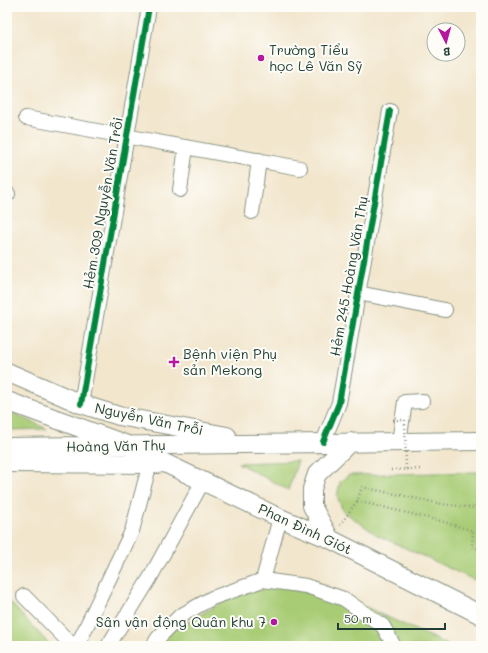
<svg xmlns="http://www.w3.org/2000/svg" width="488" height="653" font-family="Mali,sans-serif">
  <rect width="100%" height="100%" fill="#fdfcf7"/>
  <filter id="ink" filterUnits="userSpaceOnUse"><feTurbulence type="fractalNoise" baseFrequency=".025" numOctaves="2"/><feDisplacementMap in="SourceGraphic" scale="8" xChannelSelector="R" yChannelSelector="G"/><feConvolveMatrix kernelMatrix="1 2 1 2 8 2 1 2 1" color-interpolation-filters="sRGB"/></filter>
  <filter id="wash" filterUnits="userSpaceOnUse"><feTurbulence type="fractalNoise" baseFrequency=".012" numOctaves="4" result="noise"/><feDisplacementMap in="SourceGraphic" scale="16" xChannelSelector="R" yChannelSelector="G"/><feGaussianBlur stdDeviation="0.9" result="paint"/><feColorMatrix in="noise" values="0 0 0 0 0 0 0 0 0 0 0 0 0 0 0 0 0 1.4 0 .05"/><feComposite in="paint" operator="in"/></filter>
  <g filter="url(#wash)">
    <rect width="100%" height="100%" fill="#f2e6cd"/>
    <path fill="#a8cc75" stroke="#648454" d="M7 410 47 429 7 430Z
      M298 461 288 490 238 463Z
      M481 472V583L377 535 343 511 337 496 340 482 349 475Z
      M263 580 366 607 450 646H155L158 638Z
      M7 599 51 646H7Z"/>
  </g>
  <g filter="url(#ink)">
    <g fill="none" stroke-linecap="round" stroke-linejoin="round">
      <defs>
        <path id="minor" d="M26 118 300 168
          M180 190 186 147
          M7 194H8
          M252 212 259 160
          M358 293 445 310
          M81 404 149 7
          M323 442 339 403 390 111
          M399 442 405 402 422 401
          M263 580 280 518
          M24 596 73 646
          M77 646 132 531 150 463
          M108 646 150 578 203 481
          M153 646 158 638 180 616 212 598 263 580 306 586 344 599 383 626 394 646"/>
        <path id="major" d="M7 372 81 404 119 416 227 436
          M7 401 127 445 280 518 330 539 481 615
          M7 447 481 441
          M7 463 158 464
          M330 539 312 506V489L317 474 350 442"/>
      </defs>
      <use href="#minor" stroke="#889280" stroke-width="16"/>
      <use href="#major" stroke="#889280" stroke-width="20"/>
      <path stroke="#889280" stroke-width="2.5" stroke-dasharray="1 3" stroke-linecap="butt" d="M391 470 422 469
        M481 495 474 508 442 504 362 487 357 501 441 521 473 531 472 547 481 549
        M340 525 357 501"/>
      <use href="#minor" stroke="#fff" stroke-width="14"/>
      <use href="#major" stroke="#fff" stroke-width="18"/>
      <path stroke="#889280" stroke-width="2.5" stroke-dasharray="1 3" stroke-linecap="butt" d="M393 420H405L406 470"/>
      <defs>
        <path id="cycleway" d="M81 404 149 7
          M323 442 339 403 390 111"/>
      </defs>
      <use href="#cycleway" stroke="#fdfcf7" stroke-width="8"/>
      <use href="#cycleway" stroke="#00873e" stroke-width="6"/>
    </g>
  </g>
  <g fill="#b5179e" stroke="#fdfcf7" stroke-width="1.5">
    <circle cx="261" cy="58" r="4"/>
    <path d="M172 356h4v4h4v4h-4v4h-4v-4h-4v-4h4z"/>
    <circle cx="274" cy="622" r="4"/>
  </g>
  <g text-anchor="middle" stroke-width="4" stroke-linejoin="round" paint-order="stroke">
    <g font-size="14" fill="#1f3d34" stroke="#fdfcf7" text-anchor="start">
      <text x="269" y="55">Trường Tiểu<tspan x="269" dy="16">học Lê Văn Sỹ</tspan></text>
      <text x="183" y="359">Bệnh viện Phụ<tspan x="183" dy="16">sản Mekong</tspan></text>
      <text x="266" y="627" text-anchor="end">Sân vận động Quân khu 7</text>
    </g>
    <g font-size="14" fill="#1f3d34" stroke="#fdfcf7">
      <text transform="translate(103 203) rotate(-80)" y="5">Hẻm 309 Nguyễn Văn Trỗi</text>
      <text transform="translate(349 276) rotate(-80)" y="5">Hẻm 245 Hoàng Văn Thụ</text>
      <text transform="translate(149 419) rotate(12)" y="5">Nguyễn Văn Trỗi</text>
      <text transform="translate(116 446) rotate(-1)" y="5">Hoàng Văn Thụ</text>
      <text transform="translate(305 529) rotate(25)" y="5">Phan Đình Giót</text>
    </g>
  </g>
  <rect width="488" height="653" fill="none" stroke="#fdfcf7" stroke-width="24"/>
  <g transform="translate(446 42) rotate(174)"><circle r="19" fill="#fdfcf7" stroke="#a4b0a9"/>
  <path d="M0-3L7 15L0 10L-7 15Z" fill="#b5179e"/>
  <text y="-6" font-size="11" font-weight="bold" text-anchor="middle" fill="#1f3d34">B</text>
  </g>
  <path d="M338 623v6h107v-6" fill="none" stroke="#1f3d34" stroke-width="2"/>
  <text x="344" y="623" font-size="12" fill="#1f3d34" stroke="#fdfcf7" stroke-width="3" paint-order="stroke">50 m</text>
</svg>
